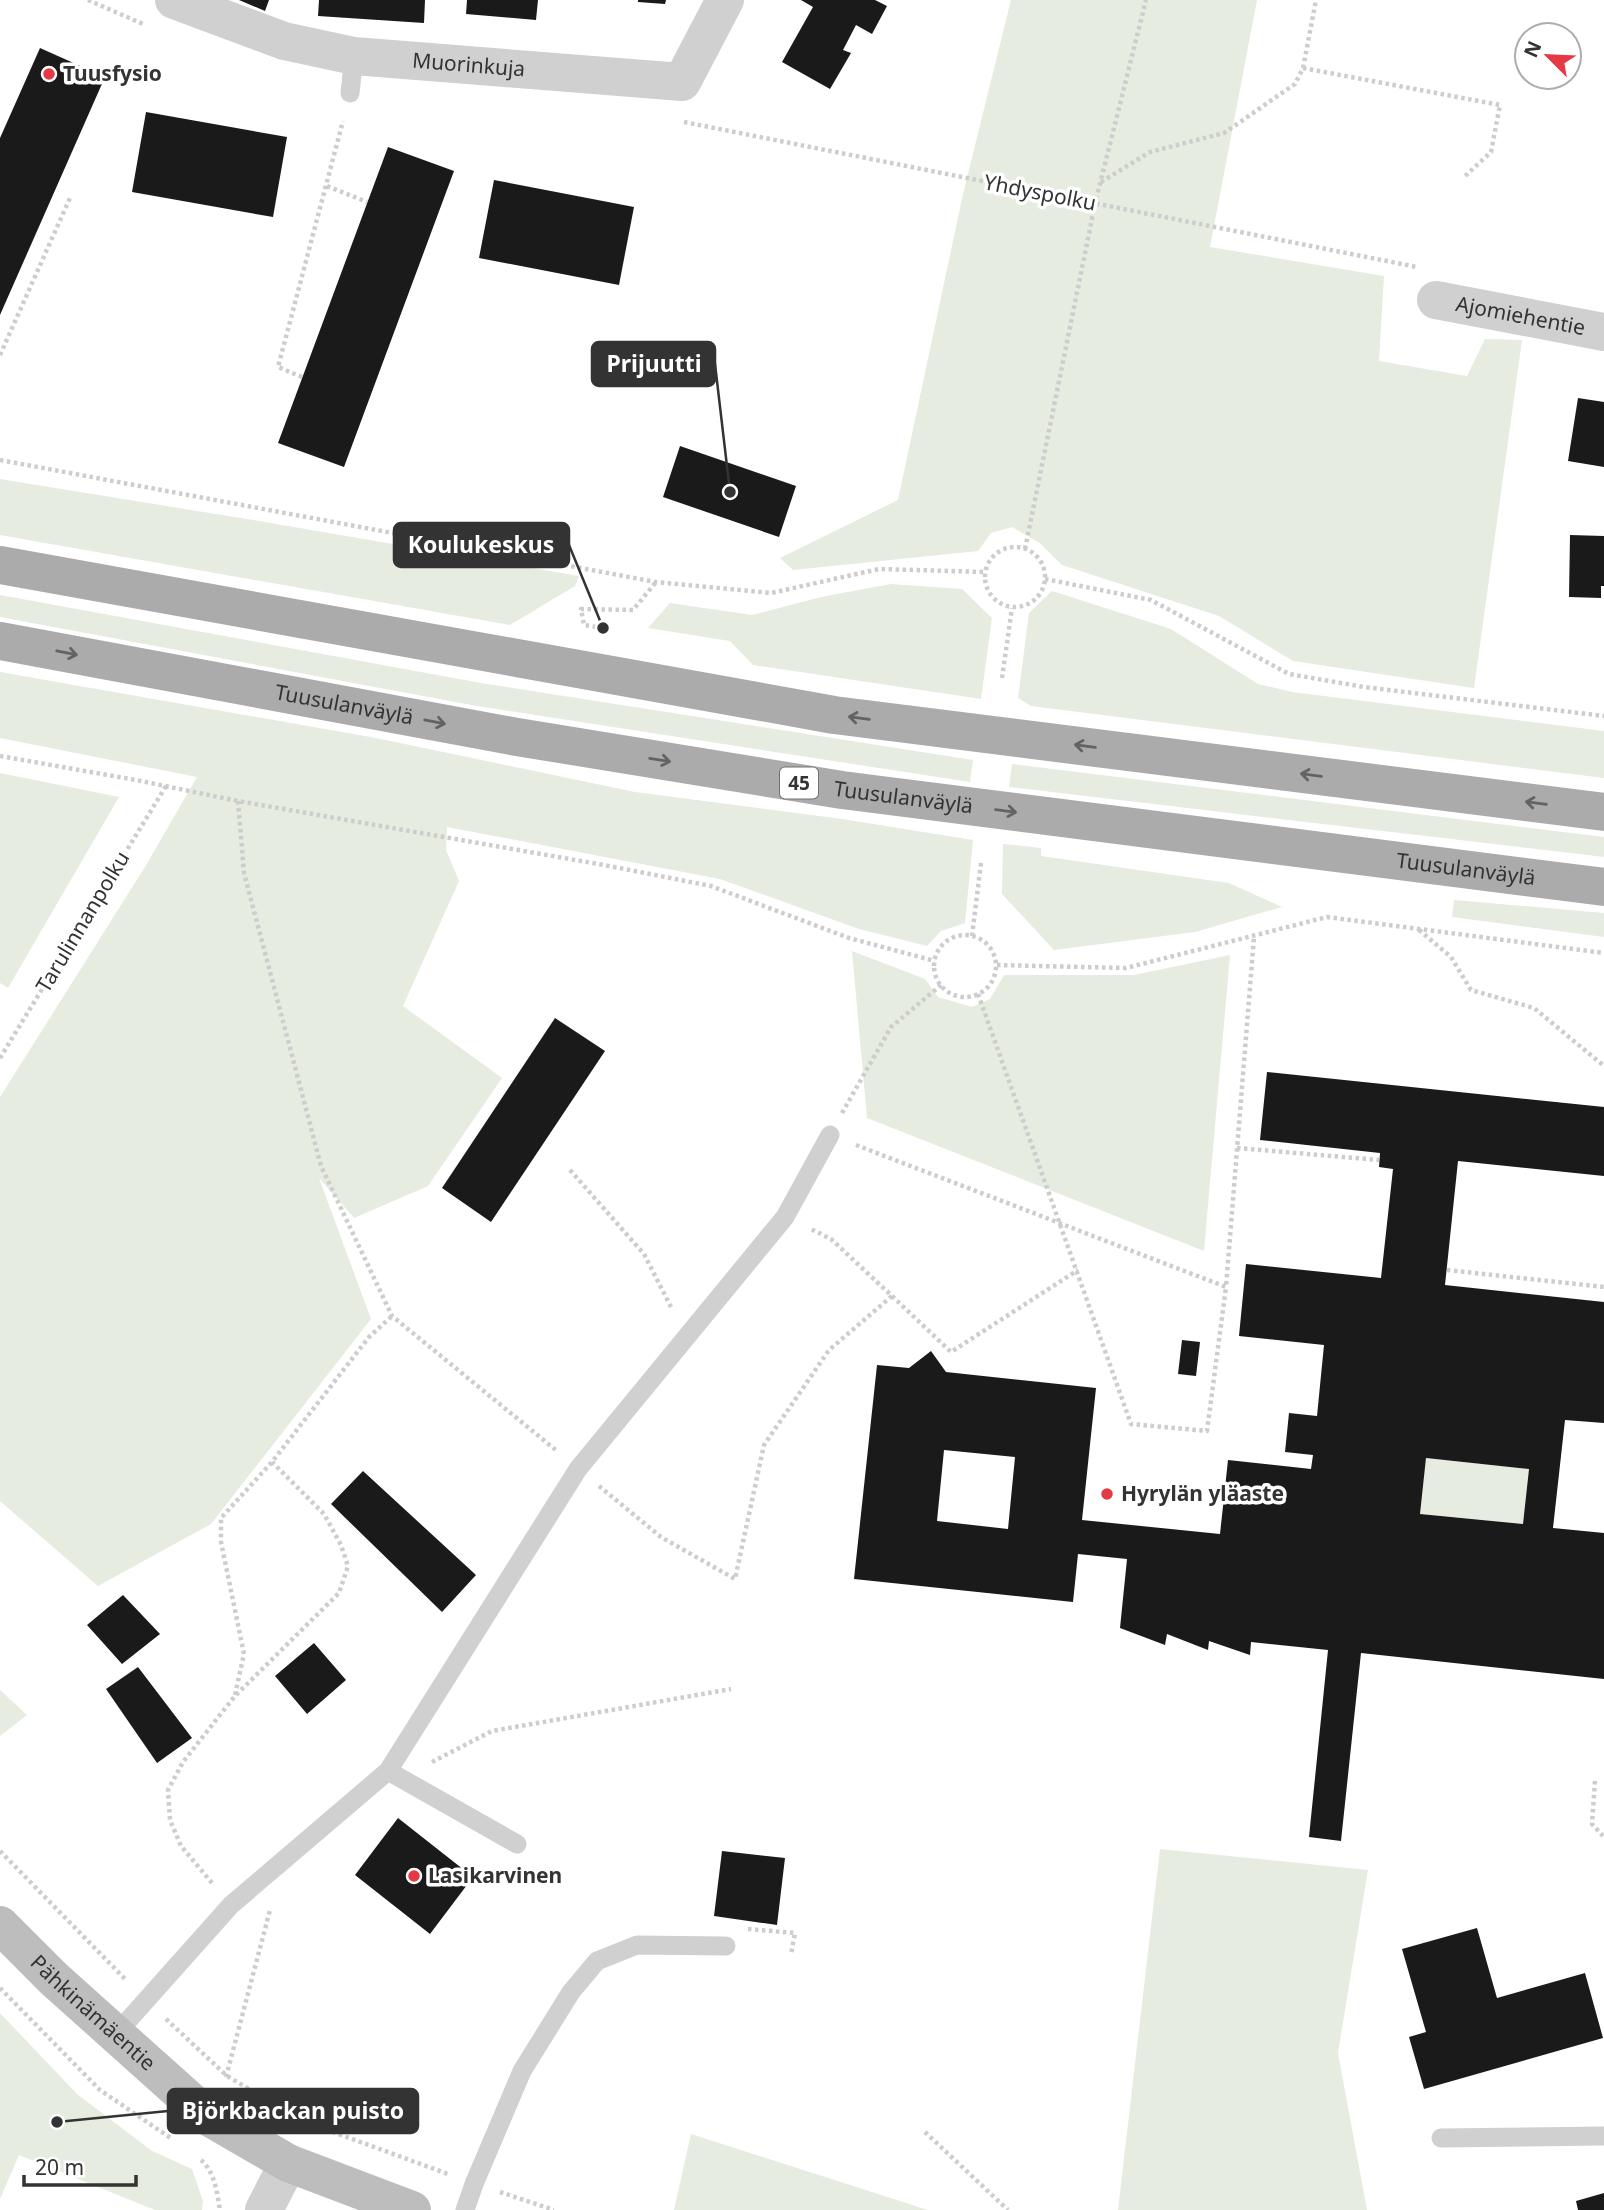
<svg xmlns="http://www.w3.org/2000/svg" width="1604" height="2210" font-family="'Noto Sans',sans-serif">
  <rect width="100%" height="100%" fill="#fff"/>
  <path fill="#e6ecdf" d="M1011 0H1257L1210 247 1384 276 1379 361 1467 376 1485 339 1522 340 1474 688 1293 661 1219 616 1062 565 1040 543 1012 527 991 533 978 551 793 570 780 558 898 500 963 194Z
    M0 479 259 521 579 576 575 586 510 625 0 535Z
    M891 584 962 589 992 618 981 699 753 665 730 641 648 628 670 603 752 615 821 597Z
    M1052 591 1171 629 1258 684 1292 692 1604 731V778L1031 706 1018 698 1029 613Z
    M0 595 481 683 973 760 970 782 477 706 0 617Z
    M0 672 376 738 635 792 842 819 973 840 965 923 941 931 927 946 859 929 720 879 447 827 446 850 459 881 403 1006 502 1078 428 1186 354 1218 319 1178 371 1319 211 1524 98 1586 0 1501V1097L145 867 197 777 0 738Z
    M1012 764 1604 837V857L1009 787Z
    M0 773 119 797 8 988 0 983Z
    M1003 844 1041 848V856L1229 883 1282 907 1195 932 1054 950 1002 894Z
    M1454 900 1604 913V937L1452 917Z
    M852 951 925 979 938 997 972 1007 990 999 1004 975H1134L1230 955 1204 1251 867 1118Z
    M1426 1458 1529 1469 1523 1524 1420 1514Z
    M0 1690 27 1715 0 1736Z
    M1160 1849 1368 1870 1338 2053 1367 2210H1118Z
    M0 2013 77 2094 152 2151 192 2169 203 2201 202 2210H155L19 2155 0 2199Z
    M691 2134 928 2210H674Z"/>
  <path fill="#1a1a1a" fill-rule="evenodd" d="M239 0H269L265 11Z
    M319 0H425L424 23 318 16Z
    M467 0H538L536 20 466 14Z
    M638 0H666L665 4 638 2Z
    M801 0H875L887 6 872 34 856 25 843 50 851 53 830 89 782 62 813 7Z
    M40 48 105 77 0 315V138Z
    M146 112 287 137 273 217 132 192Z
    M388 147 454 171 344 467 278 443Z
    M494 180 634 207 619 285 479 258Z
    M1578 398 1604 402V467L1568 461Z
    M680 446 796 486 779 537 663 497Z
    M1570 535 1604 536V586H1601V598L1569 597Z
    M555 1018 605 1051 491 1222 442 1188Z
    M1267 1072 1604 1107V1176L1458 1161 1445 1285 1604 1302V1423L1565 1420 1553 1528 1604 1533V1679L1361 1653 1341 1841 1309 1837 1328 1650 1251 1642 1250 1655 1209 1641 1208 1650 1167 1634 1165 1645 1120 1628 1127 1559 1078 1554 1073 1602 854 1579 877 1365 909 1368 931 1351 946 1372 1096 1388 1082 1520 1220 1534 1228 1460 1311 1469 1313 1455 1285 1452 1289 1413 1317 1416 1324 1345 1239 1336 1246 1264 1381 1278 1393 1169 1379 1167 1380 1153 1260 1140ZM944 1450 1015 1457 1008 1529 937 1521ZM1426 1458 1529 1469 1523 1524 1420 1514Z
    M1182 1340 1200 1342 1196 1376 1178 1374Z
    M363 1471 476 1575 442 1612 331 1504Z
    M123 1595 160 1634 122 1664 87 1625Z
    M314 1643 346 1680 307 1714 275 1676Z
    M138 1667 192 1738 157 1763 106 1689Z
    M398 1818 473 1877 430 1934 355 1875Z
    M722 1851 785 1858 777 1925 714 1916Z
    M1477 1928 1497 1998 1585 1973 1603 2038 1424 2089 1409 2037 1426 2032 1402 1949Z
    M1604 2193V2210H1578L1576 2201Z"/>
  <g fill="none" stroke-linecap="round" stroke-linejoin="round">
    <path stroke="#cdcdcd" stroke-width="4.5" stroke-dasharray="3.5 3.5" stroke-linecap="butt" d="M88 0 143 24
      M1303 68 1316 0
      M684 122 1417 267
      M1101 182 1150 152 1224 133 1295 84 1303 68 1500 105 1491 152 1463 178
      M327 186 367 202
      M0 355 70 198
      M302 377 278 367 343 121
      M0 460 656 582 771 593 879 569 985 572
      M985 577a30 30 0 1 1 60 0a30 30 0 1 1-60 0Z
      M1025 549 1095 204 1146 0
      M1045 579 1151 600 1289 674 1364 687 1604 716
      M603 628 584 625 581 609 633 610 656 582
      M1002 678 1012 608
      M0 756 136 780 238 801 604 865 711 886 849 938 935 961
      M238 801 244 873 321 1166 392 1316 557 1451
      M1419 930 1451 957 1471 990 1534 1008 1604 1066
      M934 966a31 31 0 1 1 62 0a31 31 0 1 1-62 0Z
      M972 936 981 863
      M997 965 1126 968 1327 917 1604 953
      M978 994 1131 1424 1207 1431 1226 1287
      M0 1058 166 786
      M842 1113 891 1027 941 985
      M856 1145 1226 1287 1254 937
      M1237 1148 1379 1160
      M570 1170 644 1254 672 1309
      M1447 1270 1604 1287
      M892 1296 951 1352 1078 1270
      M599 1486 661 1537 735 1579 764 1445 829 1350 892 1296 831 1239 811 1229
      M235 1695 244 1654 221 1542V1518L272 1462 369 1337 392 1316
      M432 1762 492 1731 731 1689
      M1595 1781 1592 1824 1604 1837
      M0 1851 127 1981
      M212 1883 181 1846 170 1820 168 1790 183 1762 235 1696 339 1593 348 1566 341 1545 324 1514 272 1462
      M748 1929 795 1933 791 1954
      M0 1988 100 2090 172 2139
      M166 2019 227 2076 303 2121 448 2174
      M226 2077 270 1910
      M925 2132 1008 2210
      M201 2160C215 2172 217 2193 220 2210
      M500 2192 554 2210"/>
    <path stroke="#d0d0d0" stroke-width="19" d="M350 93 354 56
      M388 1771 517 1844
      M116 2034 231 1905 388 1771 578 1469 785 1217 830 1135
      M1441 2138 1604 2136
      M465 2210 474 2184 522 2071 571 1992 597 1961 637 1945 726 1946"/>
    <g stroke="#d0d0d0" stroke-width="38">
      <path id="s1" d="M174 0 284 41 354 56 682 82 725 0"/>
      <path id="s2" d="M1436 300 1604 332"/>
      <path d="M264 2210 288 2163"/>
    </g>
    <path stroke="#bdbdbd" stroke-width="38" id="s3" d="M0 1925 54 1979 207 2116 288 2163 412 2210"/>
    <g stroke="#ababab" stroke-width="38">
      <path d="M0 565 834 715 1604 812"/>
      <path id="s4" d="M0 641 517 737 842 790 1604 887"/>
    </g>
  </g>
  <defs><path id="oneway-shaft" d="M-6 0H5M1.5-3L5.5 0L1.5 3" fill="none" stroke-width="1.6" stroke-linecap="round" stroke-linejoin="round" transform="scale(1.75)"/></defs>
  <g stroke="#636363">
    <use href="#oneway-shaft" transform="translate(67 653) rotate(11)"/>
    <use href="#oneway-shaft" transform="translate(859 718) rotate(-173)"/>
    <use href="#oneway-shaft" transform="translate(435 722) rotate(11)"/>
    <use href="#oneway-shaft" transform="translate(1085 746) rotate(-173)"/>
    <use href="#oneway-shaft" transform="translate(660 760) rotate(9)"/>
    <use href="#oneway-shaft" transform="translate(1311 775) rotate(-173)"/>
    <use href="#oneway-shaft" transform="translate(1536 803) rotate(-173)"/>
    <use href="#oneway-shaft" transform="translate(1006 811) rotate(7)"/>
  </g>
  <g fill="#e63946" stroke="#fff" stroke-width="2.5">
    <circle cx="49" cy="74" r="7"/>
    <circle cx="1107" cy="1494" r="7"/>
    <circle cx="414" cy="1876" r="7"/>
  </g>
  <g text-anchor="middle" stroke-width="7" stroke-linejoin="round" paint-order="stroke">
    <rect fill="#fff" stroke="#707070" stroke-width="2" x="780" y="767.5" width="38" height="31" rx="5"/>
    <g font-size="19" font-weight="bold" fill="#333">
      <text x="799" y="790">45</text>
    </g>
    <g font-size="21" fill="#333" stroke="#fff">
      <text dy="7" stroke="none"><textPath href="#s1" startOffset="304">Muorinkuja</textPath></text>
      <text transform="translate(1040 193) rotate(11)" y="7">Yhdyspolku</text>
      <text dy="7" stroke="none"><textPath href="#s2" startOffset="86">Ajomiehentie</textPath></text>
      <text dy="7" stroke="none"><textPath href="#s4" startOffset="350">Tuusulanväylä</textPath></text>
      <text dy="7" stroke="none"><textPath href="#s4" startOffset="917">Tuusulanväylä</textPath></text>
      <text dy="7" stroke="none"><textPath href="#s4" startOffset="1484">Tuusulanväylä</textPath></text>
      <text transform="translate(83 922) rotate(-59)" y="7">Tarulinnanpolku</text>
      <text dy="7" stroke="none"><textPath href="#s3" startOffset="128">Pähkinämäentie</textPath></text>
    </g>
    <g font-size="21" font-weight="bold" fill="#333" stroke="#fff" text-anchor="start">
      <text x="63" y="81">Tuusfysio</text>
      <text x="1121" y="1501">Hyrylän yläaste</text>
      <text x="428" y="1883">Lasikarvinen</text>
    </g>
  </g>
  <path fill="none" stroke="#333" stroke-width="2.5" d="M730 492L715 364M603 628L569 545M57 2122L168 2111"/>
  <g fill="#333" stroke="#fff" stroke-width="2.5">
    <circle cx="730" cy="492" r="7"/>
    <circle cx="603" cy="628" r="7"/>
    <circle cx="57" cy="2122" r="7"/>
  </g>
  <g fill="#333" stroke="#333" stroke-width="2.5">
    <rect x="592" y="342" width="123" height="44" rx="7"/>
    <rect x="394" y="523" width="175" height="44" rx="7"/>
    <rect x="168" y="2089" width="250" height="44" rx="7"/>
  </g>
  <g font-size="23" text-anchor="middle" font-weight="bold" fill="#fff">
    <text x="654" y="372">Prijuutti</text>
    <text x="481" y="553">Koulukeskus</text>
    <text x="293" y="2119">Björkbackan puisto</text>
  </g>
  <g transform="translate(1548 56) rotate(294)"><circle r="33" fill="#ffffff" stroke="#adadad" stroke-width="2"/>
  <path d="M0-5L12 26L0 18L-12 26Z" fill="#e63946"/>
  <text y="-10" font-size="19" font-weight="bold" text-anchor="middle" fill="#333333">N</text>
  </g>
  <path d="M24 2175v10h112v-10" fill="none" stroke="#333333" stroke-width="3.5"/>
  <text x="35" y="2175" font-size="21" fill="#333333" stroke="#ffffff" stroke-width="5" paint-order="stroke">20 m</text>
</svg>
